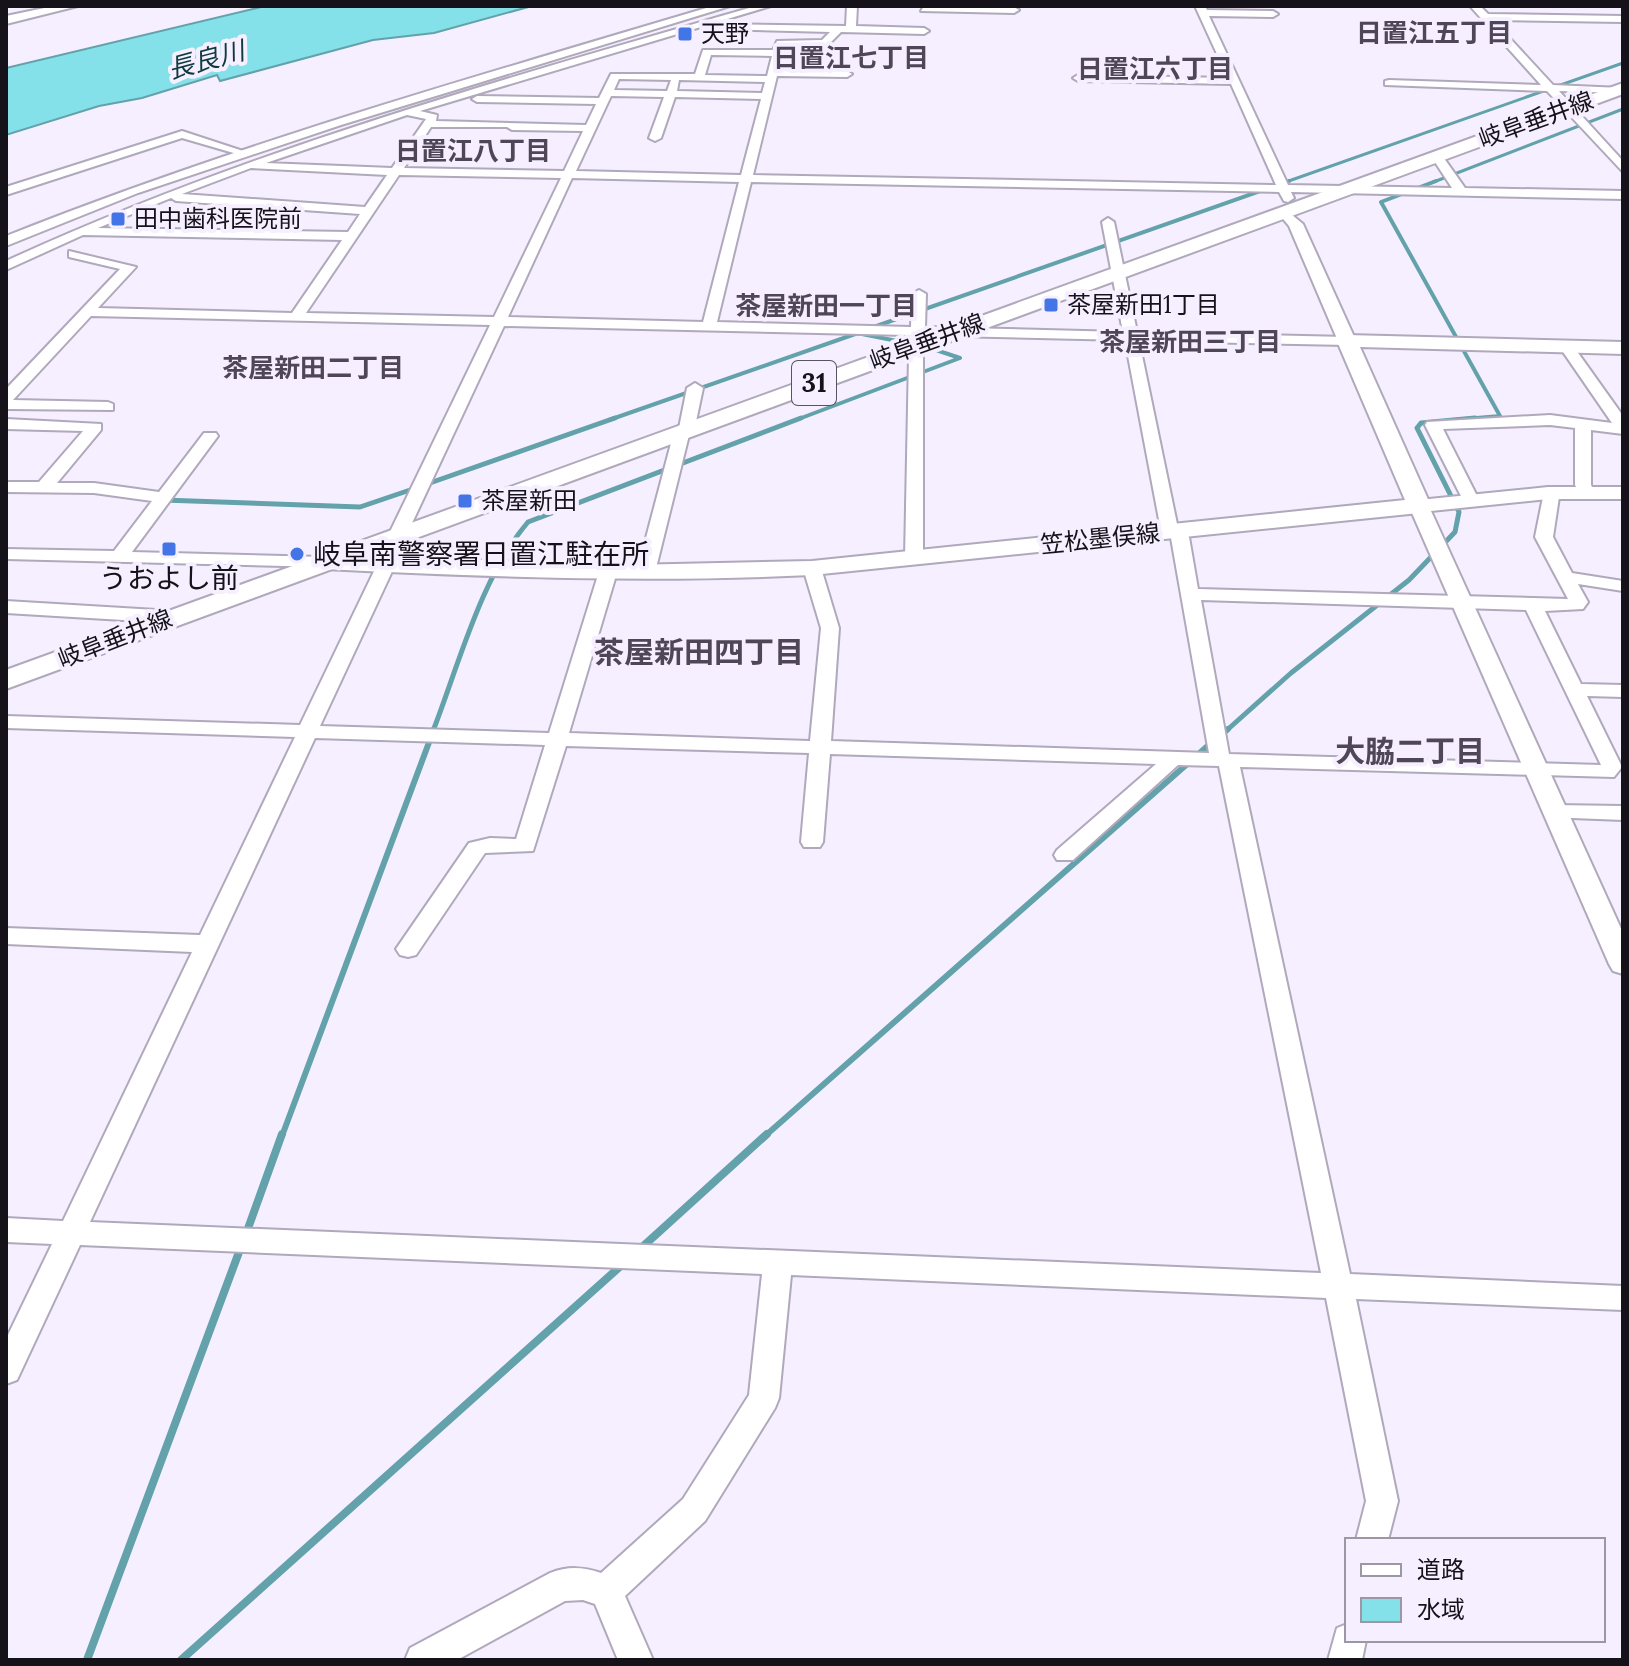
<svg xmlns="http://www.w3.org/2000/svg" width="1629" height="1666" font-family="Lora,'Noto Sans JP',serif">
  <rect width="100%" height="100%" fill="#f6efff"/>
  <path fill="#84e0e9" stroke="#63a2ab" stroke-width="2" d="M265 6H532L434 33 373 40 220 81 217 75 142 98 99 106 6 135V68Z"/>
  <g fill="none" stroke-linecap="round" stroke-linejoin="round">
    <path stroke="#63a2ab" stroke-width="3" d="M1283 183 1623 63
      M1431 183 1623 109"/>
    <path stroke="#63a2ab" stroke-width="4" d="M1436 181 1381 202 1500 416 1453 420
      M868 329 1289 181
      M857 333 912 344
      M609 420 858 333
      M796 420 960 358 927 347"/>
    <path stroke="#63a2ab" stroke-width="5" d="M427 484 615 418
      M163 500 360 507 416 488
      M433 731C459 664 481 577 528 522L801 418
      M1226 731 1291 673 1409 580 1455 532 1459 512 1417 428 1421 423 1475 418"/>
    <path stroke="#63a2ab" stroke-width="6" d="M1220 736 1228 729
      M282 1136 434 729
      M765 1136 1211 743"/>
    <path stroke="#63a2ab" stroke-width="8" d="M246 1234 282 1134
      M639 1250 767 1134
      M87 1660 242 1244
      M181 1660 624 1263"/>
    <defs>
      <path id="minor" d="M756 6H771L420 111 437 115 436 121 586 125 596 104 477 102 472 99 477 96 599 98 611 74H695L703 50H773L777 41 822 40 830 32 719 29 716 24 846 26 847 6H857L856 26 924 28 929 31 924 34 841 32 828 45 784 46 778 70 847 71 852 74 847 77 777 76 753 175 1276 185 1231 84 1078 81 1073 78 1078 75 1228 78 1195 6H1205L1207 10 1273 11 1278 14 1273 17 1209 16 1288 185 1452 188 1431 156 1437 153 1441 154 1465 188 1623 191V199L1291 192 1294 198 1288 202 1284 201 1279 192 751 182 717 322 911 327 912 294 919 290 926 294 925 327 1123 332 1102 222 1108 218 1114 222 1137 332 1347 337 1354 341 1347 345 1139 341 1177 524 1189 537 1198 589 1568 599 1535 537 1543 497 1540 493 1548 488 1554 489 1559 497 1553 537 1572 573 1623 581V591L1578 584 1588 602 1583 609 1545 611 1581 684 1623 685V697L1587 696 1622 767 1614 777 1240 767 1350 1274 1623 1286V1310L1356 1299 1398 1501 1388 1540H1356L1366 1501 1326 1298 791 1275 779 1398 775 1408 705 1521 625 1596 653 1660H618L595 1604 583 1600 565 1601 457 1660H405L410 1648 550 1573C568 1566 583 1567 601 1573L683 1499 749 1395 762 1274 80 1245 17 1380 6 1384V1339L52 1244 6 1242V1218L63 1221 192 952 6 944V928L200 935 295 737 6 728V716L300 725 377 565 386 560 395 565 320 726 549 733 599 572 608 567 617 572 569 733 810 741 821 628 803 568 812 563 821 568 839 628 831 741 1209 753 1171 538 1160 525 1125 340 504 326 406 536 397 541 388 536 490 325 91 316 13 400 108 402 113 404V410L6 409V389L120 269 69 257V251L136 267 98 308 292 313 342 240 83 235 6 270V261C248 150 501 80 756 6ZM711 55 772 56 767 76 705 75ZM619 79 671 80 667 91 614 90ZM679 80 765 82 762 93 677 91ZM611 96 664 97 649 138 655 141 661 138 675 97 761 99 741 175 576 171ZM407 115 426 119 392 168 266 163ZM431 127H507L512 130 583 131 564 171 404 168ZM251 168 387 175 365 207 182 194ZM399 175 561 178 494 317 306 313ZM572 178 739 182 703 322 508 317ZM171 198 176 201 360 214 348 232 98 228ZM1201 600 1526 610 1601 765 1229 754ZM315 738 545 745 516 839 490 838 469 843 396 949 400 955 408 957 416 955 485 853 533 851 566 746 809 753 801 842 804 847H820L823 842 830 754 1156 764 1057 850 1054 855 1057 860H1073L1178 765 1219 766 1321 1273 90 1222Z
        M924 6 1014 7 1019 10 1014 13 921 11Z
        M1470 6H1480L1488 14 1623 16V22L1493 20 1553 85 1622 88V92L1618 93 1559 91 1623 161V172L1547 91 1385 85V81L1389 80 1541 85Z
        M182 131 243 151 237 154 182 138 6 195V187Z
        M1566 342 1571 343 1623 416V434L1591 430V485L1595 492 1593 496H1581L1575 485V428L1550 425 1443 429 1479 500 1477 504H1465L1425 425 1427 422 1550 415 1612 423 1559 346Z
        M910 344 915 345 923 356V558L914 563 905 558 909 356 903 348Z
        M695 383 703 388 694 431 689 435 655 572 646 577 640 576 637 572 674 432 679 428 687 388Z
        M6 419 101 424V430L57 483H94L159 492 204 433H216L218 436 132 552 324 557 333 562 324 567 6 559V549L114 551 152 501 94 493 6 492V482H39L83 431 6 429Z
        M6 601 173 611 182 617 173 623 6 613Z
        M1554 805 1623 806V820L1546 817 1543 812 1546 807Z
        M1347 1624V1640H1366L1362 1660H1328L1337 1628Z"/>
      <path id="tertiary" d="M713 6H730L341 125 138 193 6 246V236C237 144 475 77 713 6Z
        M1286 210 1303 224 1356 341 1353 345H1341L1338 341 1289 226 1279 214Z
        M1548 487H1623V499H1548L1431 511 1623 933V974L1613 971 1609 964 1409 506 1419 500Z"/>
      <path id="secondary" d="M54 6H78L6 24V16Z
        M1347 335 1623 342V354L1360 347 1431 506 1427 511 1419 513 812 575C649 583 487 577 324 569L315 567 312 562 315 557 324 555 629 565 812 561 1405 500 1337 341Z"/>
      <path id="primary" d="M1623 83V94L6 689V670Z"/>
    </defs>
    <use href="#minor" stroke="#b0a8bb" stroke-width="4"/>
    <use href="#tertiary" stroke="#b0a8bb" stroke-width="4"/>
    <use href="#secondary" stroke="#b0a8bb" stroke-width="4"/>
    <use href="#primary" stroke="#b0a8bb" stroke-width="4"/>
    <use href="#minor" fill="#fff" fill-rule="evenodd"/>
    <use href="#tertiary" fill="#fff" fill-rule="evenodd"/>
    <use href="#secondary" fill="#fff" fill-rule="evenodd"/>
    <use href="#primary" fill="#fff" fill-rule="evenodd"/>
  </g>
  <g fill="#4475e6" stroke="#f6efff" stroke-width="3">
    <rect x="677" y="26" width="16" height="16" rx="4"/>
    <rect x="110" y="211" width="16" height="16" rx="4"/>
    <rect x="1043" y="297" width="16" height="16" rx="4"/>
    <rect x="457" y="493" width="16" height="16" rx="4"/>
    <rect x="161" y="541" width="16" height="16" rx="4"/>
    <circle cx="297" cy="554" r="8"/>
  </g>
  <g text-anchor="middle" stroke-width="8" stroke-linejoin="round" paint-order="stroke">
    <g font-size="24" fill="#151219" stroke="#f6efff" text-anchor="start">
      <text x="701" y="42">天野</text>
      <text x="134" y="227">田中歯科医院前</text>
      <text x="1067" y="313">茶屋新田1丁目</text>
      <text x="481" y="509">茶屋新田</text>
    </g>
    <g font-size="24" fill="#151219" stroke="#f6efff">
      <text transform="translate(1536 120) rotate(-20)" y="8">岐阜垂井線</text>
      <text transform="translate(927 342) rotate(-20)" y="8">岐阜垂井線</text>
      <text transform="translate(1100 539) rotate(-6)" y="8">笠松墨俣線</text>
      <text transform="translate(115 639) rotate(-21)" y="8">岐阜垂井線</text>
    </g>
    <g font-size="26" font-weight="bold" fill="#4f4758" stroke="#f6efff">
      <text x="1434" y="42">日置江五丁目</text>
      <text x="851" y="67">日置江七丁目</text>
      <text x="1155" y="78">日置江六丁目</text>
      <text x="473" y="160">日置江八丁目</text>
      <text x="826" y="315">茶屋新田一丁目</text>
      <text x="1190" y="351">茶屋新田三丁目</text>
      <text x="313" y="377">茶屋新田二丁目</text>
    </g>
    <g font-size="26" font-style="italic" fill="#0d3a3d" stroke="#f6efff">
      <text transform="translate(206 60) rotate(-15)" y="9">長良川</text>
    </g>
    <rect fill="#f6efff" stroke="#58545e" stroke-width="2" x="792" y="361" width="44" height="44" rx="6"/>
    <g font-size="26" font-weight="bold" fill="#151219">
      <text x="814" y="392">31</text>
    </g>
    <g font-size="28" fill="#151219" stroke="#f6efff" text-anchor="start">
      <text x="313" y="564">岐阜南警察署日置江駐在所</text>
      <text x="169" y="588" text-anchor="middle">うおよし前</text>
    </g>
    <g font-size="30" font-weight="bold" fill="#4f4758" stroke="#f6efff">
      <text x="699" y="663">茶屋新田四丁目</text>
      <text x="1410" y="762">大脇二丁目</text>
    </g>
  </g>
  <rect width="1629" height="1666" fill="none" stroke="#151219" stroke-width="16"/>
  <rect x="1345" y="1538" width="260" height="104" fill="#f6efff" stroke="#9c97a3" stroke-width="2"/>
  <rect x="1361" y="1564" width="40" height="12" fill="#ffffff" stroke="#9c97a3" stroke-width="2"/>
  <text x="1417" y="1578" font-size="24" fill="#151219">道路</text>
  <rect x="1361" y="1598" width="40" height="24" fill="#84e0e9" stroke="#9c97a3" stroke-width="2"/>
  <text x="1417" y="1618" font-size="24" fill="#151219">水域</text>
</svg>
